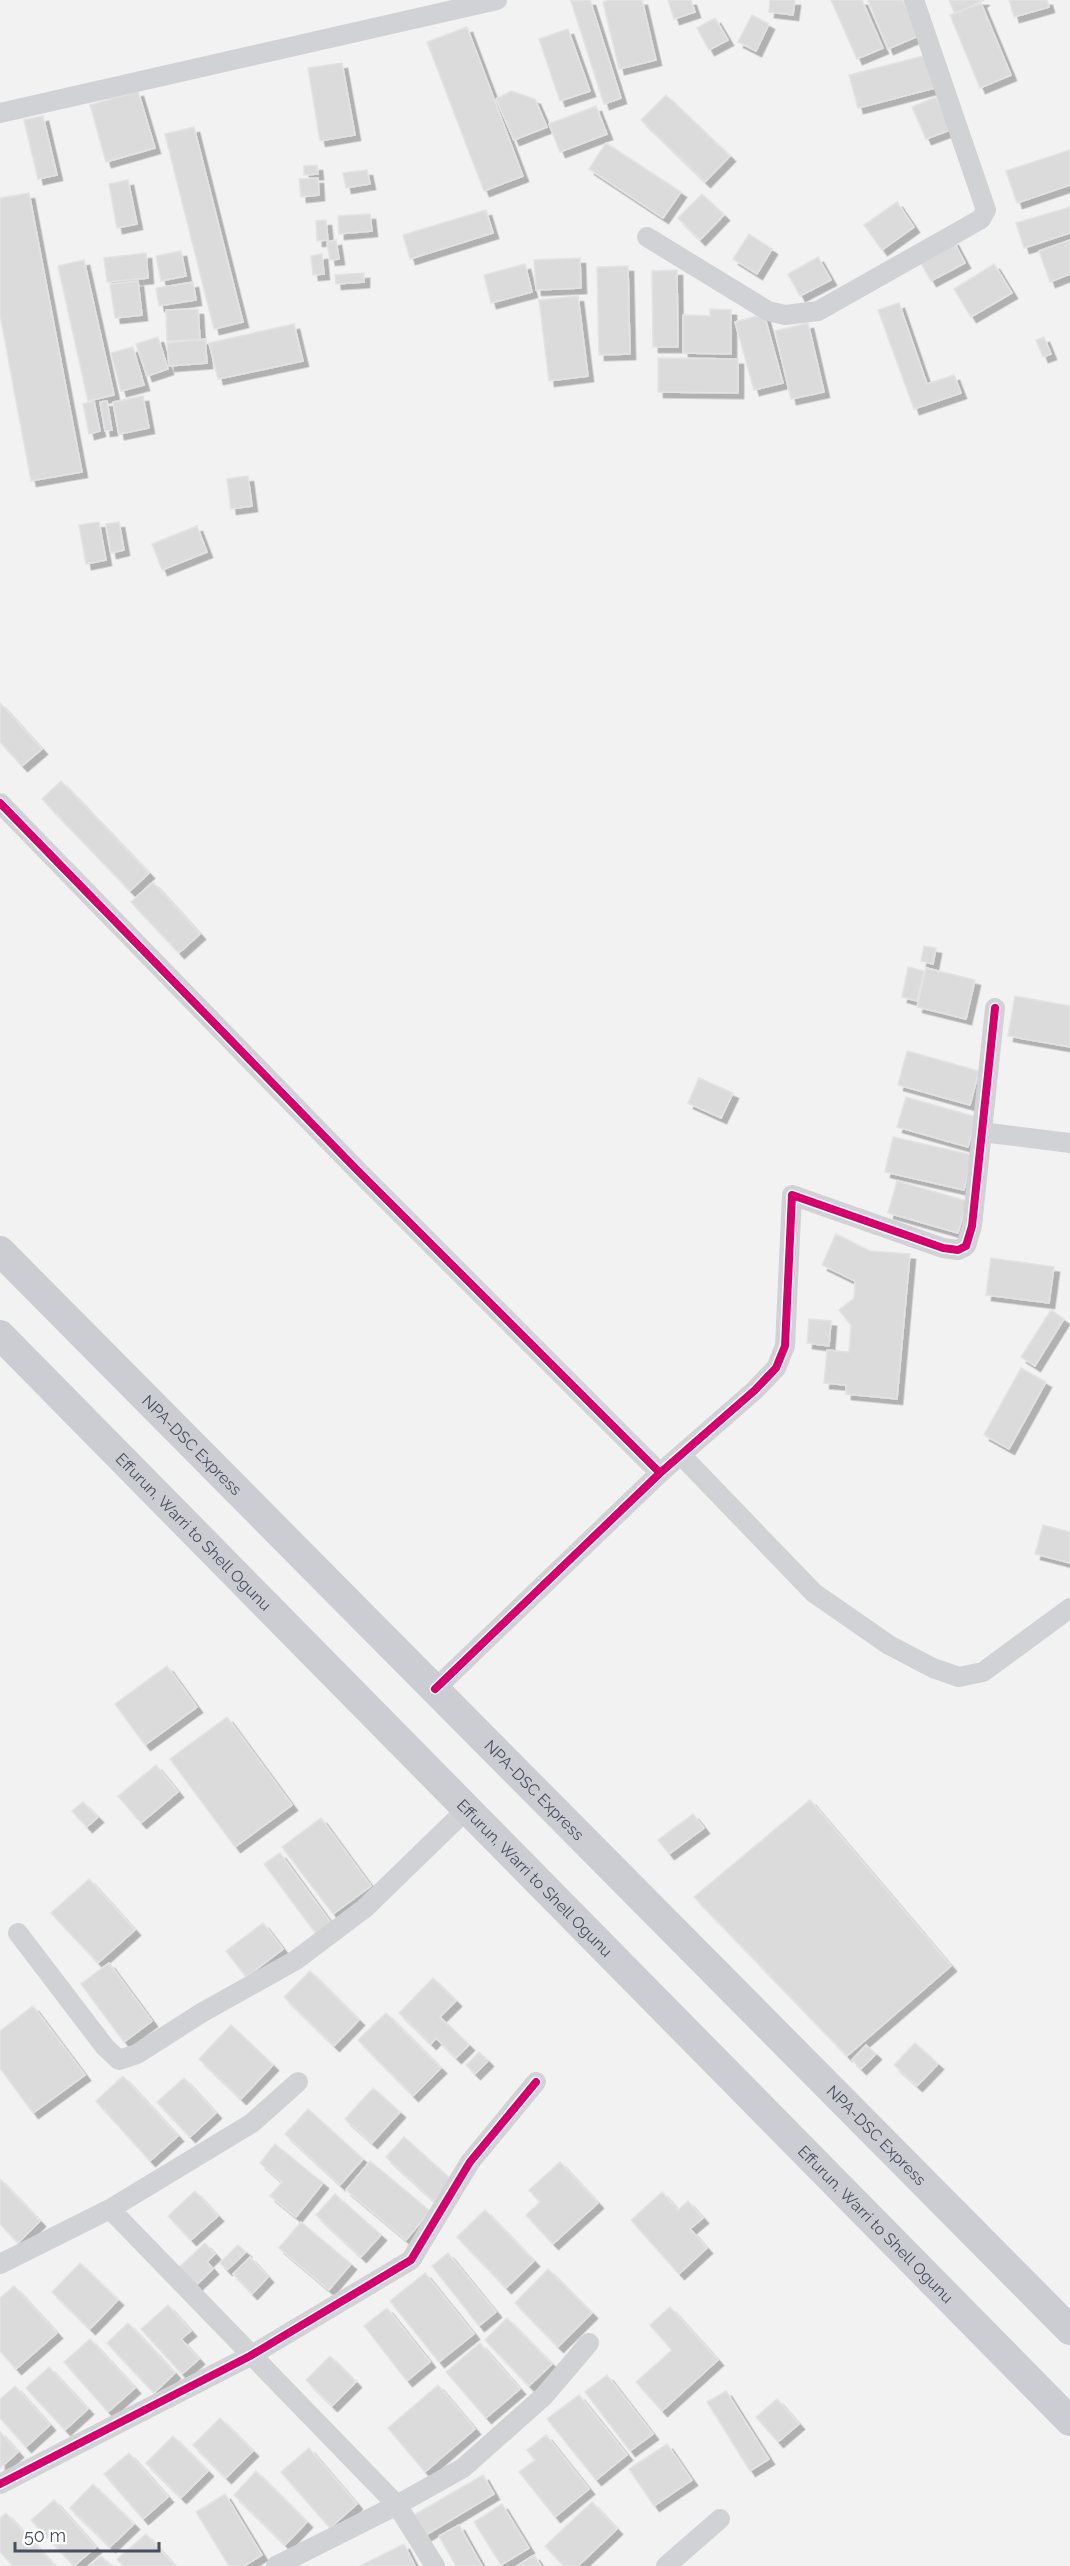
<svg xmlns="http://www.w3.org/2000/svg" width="1070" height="2566" font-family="Raleway,sans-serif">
  <defs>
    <filter id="shadow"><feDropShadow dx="5.5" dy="5.5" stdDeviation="0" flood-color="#0004"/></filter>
  </defs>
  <rect width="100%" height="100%" fill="#f2f2f2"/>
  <path fill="#dbdbdc" stroke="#e3e3e5" stroke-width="1.5" filter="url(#shadow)" d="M590 0 621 98 604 104 571 1Z
    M610 0H642L656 60 619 69 603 2Z
    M668 0H691L695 12 674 19Z
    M770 0H795L793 15 769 12Z
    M831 0H862L883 48 857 59Z
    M868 0H903L918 36 888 49Z
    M949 0H984L955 14Z
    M1009 0H1047L1049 7 1014 17Z
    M981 3 1011 75 980 88 950 15Z
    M752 15 769 24 756 51 738 42Z
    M715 18 728 40 709 50 697 28Z
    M467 27 523 176 484 191 427 42Z
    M568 29 590 91 560 101 539 39Z
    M927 55 935 88 858 108 849 75Z
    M342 63 355 135 320 141 308 68Z
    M138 91 155 148 106 162 90 105Z
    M511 91 535 99 547 127 514 140 496 99Z
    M666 95 730 156 705 182 641 120Z
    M936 97 950 130 926 139 912 107Z
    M596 106 607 134 560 152 549 124Z
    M43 116 57 175 38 179 24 120Z
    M194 127 243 322 214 329 165 134Z
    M606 143 681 192 663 218 589 169Z
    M1070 150V185L1017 203 1006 171Z
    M317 165 318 174 304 175V166Z
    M367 170 370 184 346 188 343 173Z
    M318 178 319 195 301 197 299 179Z
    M128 180 137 224 117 228 109 184Z
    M29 193 82 472 31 481 0 315V198Z
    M702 194 724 215 700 240 678 218Z
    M897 202 914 227 882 250 864 225Z
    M1070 207V233L1024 248 1016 223Z
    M486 210 493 233 410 259 403 235Z
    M370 214 372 231 339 234 338 216Z
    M326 220 328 240 317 241 316 221Z
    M749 234 772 249 757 274 733 259Z
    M336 240 339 259 330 260 327 242Z
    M953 240 965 263 931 281 918 258Z
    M1070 240V274L1050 282 1039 251Z
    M181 251 186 276 161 281 156 256Z
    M146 253 148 278 107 282 104 258Z
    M322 254 324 274 313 275 311 256Z
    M818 257 831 280 800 296 788 274Z
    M580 258 581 288 536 290 534 260Z
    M84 260 114 395 88 401 58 266Z
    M525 264 532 292 491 303 484 275Z
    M994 264 1012 293 971 317 954 289Z
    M628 266 630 354 599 355 597 267Z
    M677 270 678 347H653L652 271Z
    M364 273V282L336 284 335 275Z
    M138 281 142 315 115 318 110 284Z
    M193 282 196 300 159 306 156 288Z
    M578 296 588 376 549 381 539 300Z
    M899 303 927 384 954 375 961 393 914 409 878 310Z
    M198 309 200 340 167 341 166 310Z
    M710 309 731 310V354L683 353V315L710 316Z
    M764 314 783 383 754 390 735 322Z
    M808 323 824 392 791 399 775 331Z
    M294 324 303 361 218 379 209 343Z
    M158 337 168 369 147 376 136 344Z
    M1044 337 1051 354 1043 357 1036 340Z
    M205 339 207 363 169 366 167 343Z
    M133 347 144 385 121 391 111 353Z
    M658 358 738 359V393L658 392Z
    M143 396 149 428 119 434 113 402Z
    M94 401 100 431 89 434 83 404Z
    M107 401 112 430 105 431 100 402Z
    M248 476 252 506 231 509 227 479Z
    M99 522 106 560 86 564 79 525Z
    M119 522 124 550 111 553 106 524Z
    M197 526 207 552 162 570 152 544Z
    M0 703 42 749 22 766 0 742Z
    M61 781 149 873 130 891 42 799Z
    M153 882 200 934 179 953 131 902Z
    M924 946 936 948 933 964 921 961Z
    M908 967 924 971 917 1001 902 997Z
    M926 968 975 980 966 1019 917 1007Z
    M1015 996 1070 1006V1047L1008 1036Z
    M907 1051 979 1071 970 1105 898 1085Z
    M699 1078 733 1093 721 1118 688 1103Z
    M906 1097 976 1117 968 1147 897 1127Z
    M893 1137 972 1155 964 1190 885 1172Z
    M897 1181 967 1201 958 1233 888 1213Z
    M836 1234 870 1251 910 1254 897 1399 846 1394V1385L824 1383 827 1350 849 1352 851 1325 839 1310 854 1298 855 1281 822 1265Z
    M991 1258 1054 1267 1049 1303 986 1295Z
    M1051 1310 1064 1319 1035 1366 1021 1357Z
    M809 1319 831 1321 829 1346 807 1343Z
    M1021 1368 1046 1382 1009 1449 984 1435Z
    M1043 1525 1070 1532V1563L1035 1554Z
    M167 1666 197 1707 145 1745 115 1704Z
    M227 1717 292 1805 235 1847 170 1759Z
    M156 1765 178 1792 141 1823 118 1796Z
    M810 1800 951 1966 847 2056 694 1897Z
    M83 1802 98 1817 87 1827 72 1811Z
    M693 1814 704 1828 669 1854 658 1840Z
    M321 1818 371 1886 333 1914 282 1847Z
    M280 1853 331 1923 316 1934 264 1864Z
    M89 1879 135 1930 98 1963 51 1913Z
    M263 1923 283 1949 246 1977 226 1951Z
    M109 1963 152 2021 124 2042 81 1984Z
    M310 1971 359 2020 334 2046 284 1997Z
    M433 1978 456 2001 440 2017 469 2045 456 2058 436 2038 431 2044 399 2013Z
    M33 2006 85 2075 33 2113 0 2068V2031Z
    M386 2013 441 2068 413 2096 358 2040Z
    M231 2025 273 2065 241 2099 199 2059Z
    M915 2043 938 2064 917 2086 894 2065Z
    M866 2045 876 2054 861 2069 852 2060Z
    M479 2052 488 2061 475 2074 466 2065Z
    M123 2076 178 2136 150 2161 96 2101Z
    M184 2078 216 2113 190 2137 157 2102Z
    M373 2088 400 2112 372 2143 345 2119Z
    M308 2109 363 2159 340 2185 285 2134Z
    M404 2137 453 2181 434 2201 386 2157Z
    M275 2144 323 2183 296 2217 270 2196 282 2182 260 2163Z
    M370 2161 430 2211 406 2240 346 2190Z
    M560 2162 598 2203 553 2244 526 2215 540 2202 529 2190Z
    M0 2179 40 2221 18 2243 0 2224Z
    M195 2191 218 2216 191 2240 168 2216Z
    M662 2192 678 2210 688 2201 703 2218 690 2229 707 2248 679 2274 631 2220Z
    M335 2194 381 2235 361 2257 316 2215Z
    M485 2210 534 2261 506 2288 457 2237Z
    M301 2222 351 2264 329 2290 279 2248Z
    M205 2243 215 2254 207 2262 213 2269 194 2287 177 2269Z
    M238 2245 246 2252 227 2270 220 2263Z
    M448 2253 496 2312 479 2326 432 2266Z
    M250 2257 268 2277 252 2294 233 2274Z
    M80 2263 118 2300 90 2329 52 2292Z
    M548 2269 592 2313 558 2347 515 2303Z
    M425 2273 474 2334 439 2362 390 2301Z
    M14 2286 57 2333 16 2369 0 2351V2298Z
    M168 2305 191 2331 181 2339 199 2359 182 2374 141 2329Z
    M670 2307 718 2360 662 2411 636 2382 672 2350 650 2325Z
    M387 2308 430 2362 407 2381 364 2326Z
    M507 2318 552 2364 529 2386 485 2340Z
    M128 2323 175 2373 154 2393 107 2343Z
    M90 2339 135 2388 108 2412 64 2362Z
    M480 2343 520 2389 486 2418 446 2372Z
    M330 2356 356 2382 332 2406 306 2380Z
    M49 2367 88 2409 65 2430 26 2388Z
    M607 2375 653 2434 630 2451 585 2392Z
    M438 2385 475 2429 425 2472 388 2428Z
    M15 2386 50 2425 26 2447 0 2418V2399Z
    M726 2391 769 2459 750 2471 707 2402Z
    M579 2395 627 2455 596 2480 547 2419Z
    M777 2399 799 2424 778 2442 756 2417Z
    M220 2418 253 2451 226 2478 193 2445Z
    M0 2432 18 2452 0 2468Z
    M546 2435 589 2489 555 2517 519 2472 535 2460 527 2450Z
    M173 2436 208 2471 181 2498 146 2463Z
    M667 2444 692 2480 654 2506 629 2469Z
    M309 2448 357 2504 330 2528 281 2472Z
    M129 2453 168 2497 143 2519 104 2474Z
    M256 2471 307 2522 285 2545 234 2495Z
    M483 2475 494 2494 426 2535 414 2515Z
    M93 2484 134 2524 110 2547 70 2508Z
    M225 2494 262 2555 244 2566H229L196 2512Z
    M54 2500 96 2547 74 2566 31 2520Z
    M592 2502 617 2529 578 2566H564L545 2546Z
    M502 2504 529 2548 501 2565 474 2522Z
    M6 2513 55 2566H13L0 2552V2518Z
    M459 2525 482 2566H456L439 2536Z
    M146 2534 175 2566H123L117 2559Z
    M404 2544 415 2566H360Z
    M534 2555 541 2566H517Z
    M101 2556 111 2566H89Z"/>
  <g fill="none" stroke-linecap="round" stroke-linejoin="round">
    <path stroke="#d0d2d5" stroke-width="20" d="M0 113 497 0
      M647 237 768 311 785 315 818 311 981 219 986 210 914 0
      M0 803 357 1170 660 1473
      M982 1132 1070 1143
      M681 1455 814 1593 889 1645 933 1668 959 1677 983 1672 1070 1608
      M435 1689 660 1473 755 1390 776 1368 785 1346 792 1195 943 1248 958 1250 966 1246 972 1226 995 1008
      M18 1933 105 2047 119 2060 137 2054 203 2012 296 1960 365 1908 466 1810
      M110 2209 397 2505 435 2566
      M0 2264 110 2209 252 2123 298 2082
      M0 2484 250 2356 411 2260 470 2162 536 2082
      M276 2566 397 2505 463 2468 544 2396 589 2343
      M666 2566 720 2519"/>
    <g stroke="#cbcdd2" stroke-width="30">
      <path id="s1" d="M0 1251 1070 2330"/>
      <path id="s2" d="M0 1335 1070 2421"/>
    </g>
    <defs>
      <path id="cycleway" d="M0 803 357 1170 660 1473
        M435 1689 660 1473 755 1390 776 1368 785 1346 792 1195 943 1248 958 1250 966 1246 972 1226 995 1008
        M0 2484 250 2356 411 2260 470 2162 536 2082"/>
    </defs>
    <use href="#cycleway" stroke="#fff" stroke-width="11"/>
    <use href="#cycleway" stroke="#d6006c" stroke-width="8"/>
  </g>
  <g text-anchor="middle" stroke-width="4.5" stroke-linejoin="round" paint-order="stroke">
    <g font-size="16" fill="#484f5f" stroke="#fff">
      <text dy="6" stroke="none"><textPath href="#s1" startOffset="273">NPA-DSC Express</textPath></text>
      <text dy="6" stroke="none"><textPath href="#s2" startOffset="276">Effurun, Warri to Shell Ogunu</textPath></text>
      <text dy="6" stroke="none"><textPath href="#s1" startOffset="759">NPA-DSC Express</textPath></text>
      <text dy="6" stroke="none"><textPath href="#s2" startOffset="762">Effurun, Warri to Shell Ogunu</textPath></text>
      <text dy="6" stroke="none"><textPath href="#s1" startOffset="1245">NPA-DSC Express</textPath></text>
      <text dy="6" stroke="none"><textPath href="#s2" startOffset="1248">Effurun, Warri to Shell Ogunu</textPath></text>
    </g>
  </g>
  <path d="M15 2542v9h144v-9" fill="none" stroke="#484f5f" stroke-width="3"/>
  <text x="24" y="2542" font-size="18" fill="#484f5f" stroke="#ffffff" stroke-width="4.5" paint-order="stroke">50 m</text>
</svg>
